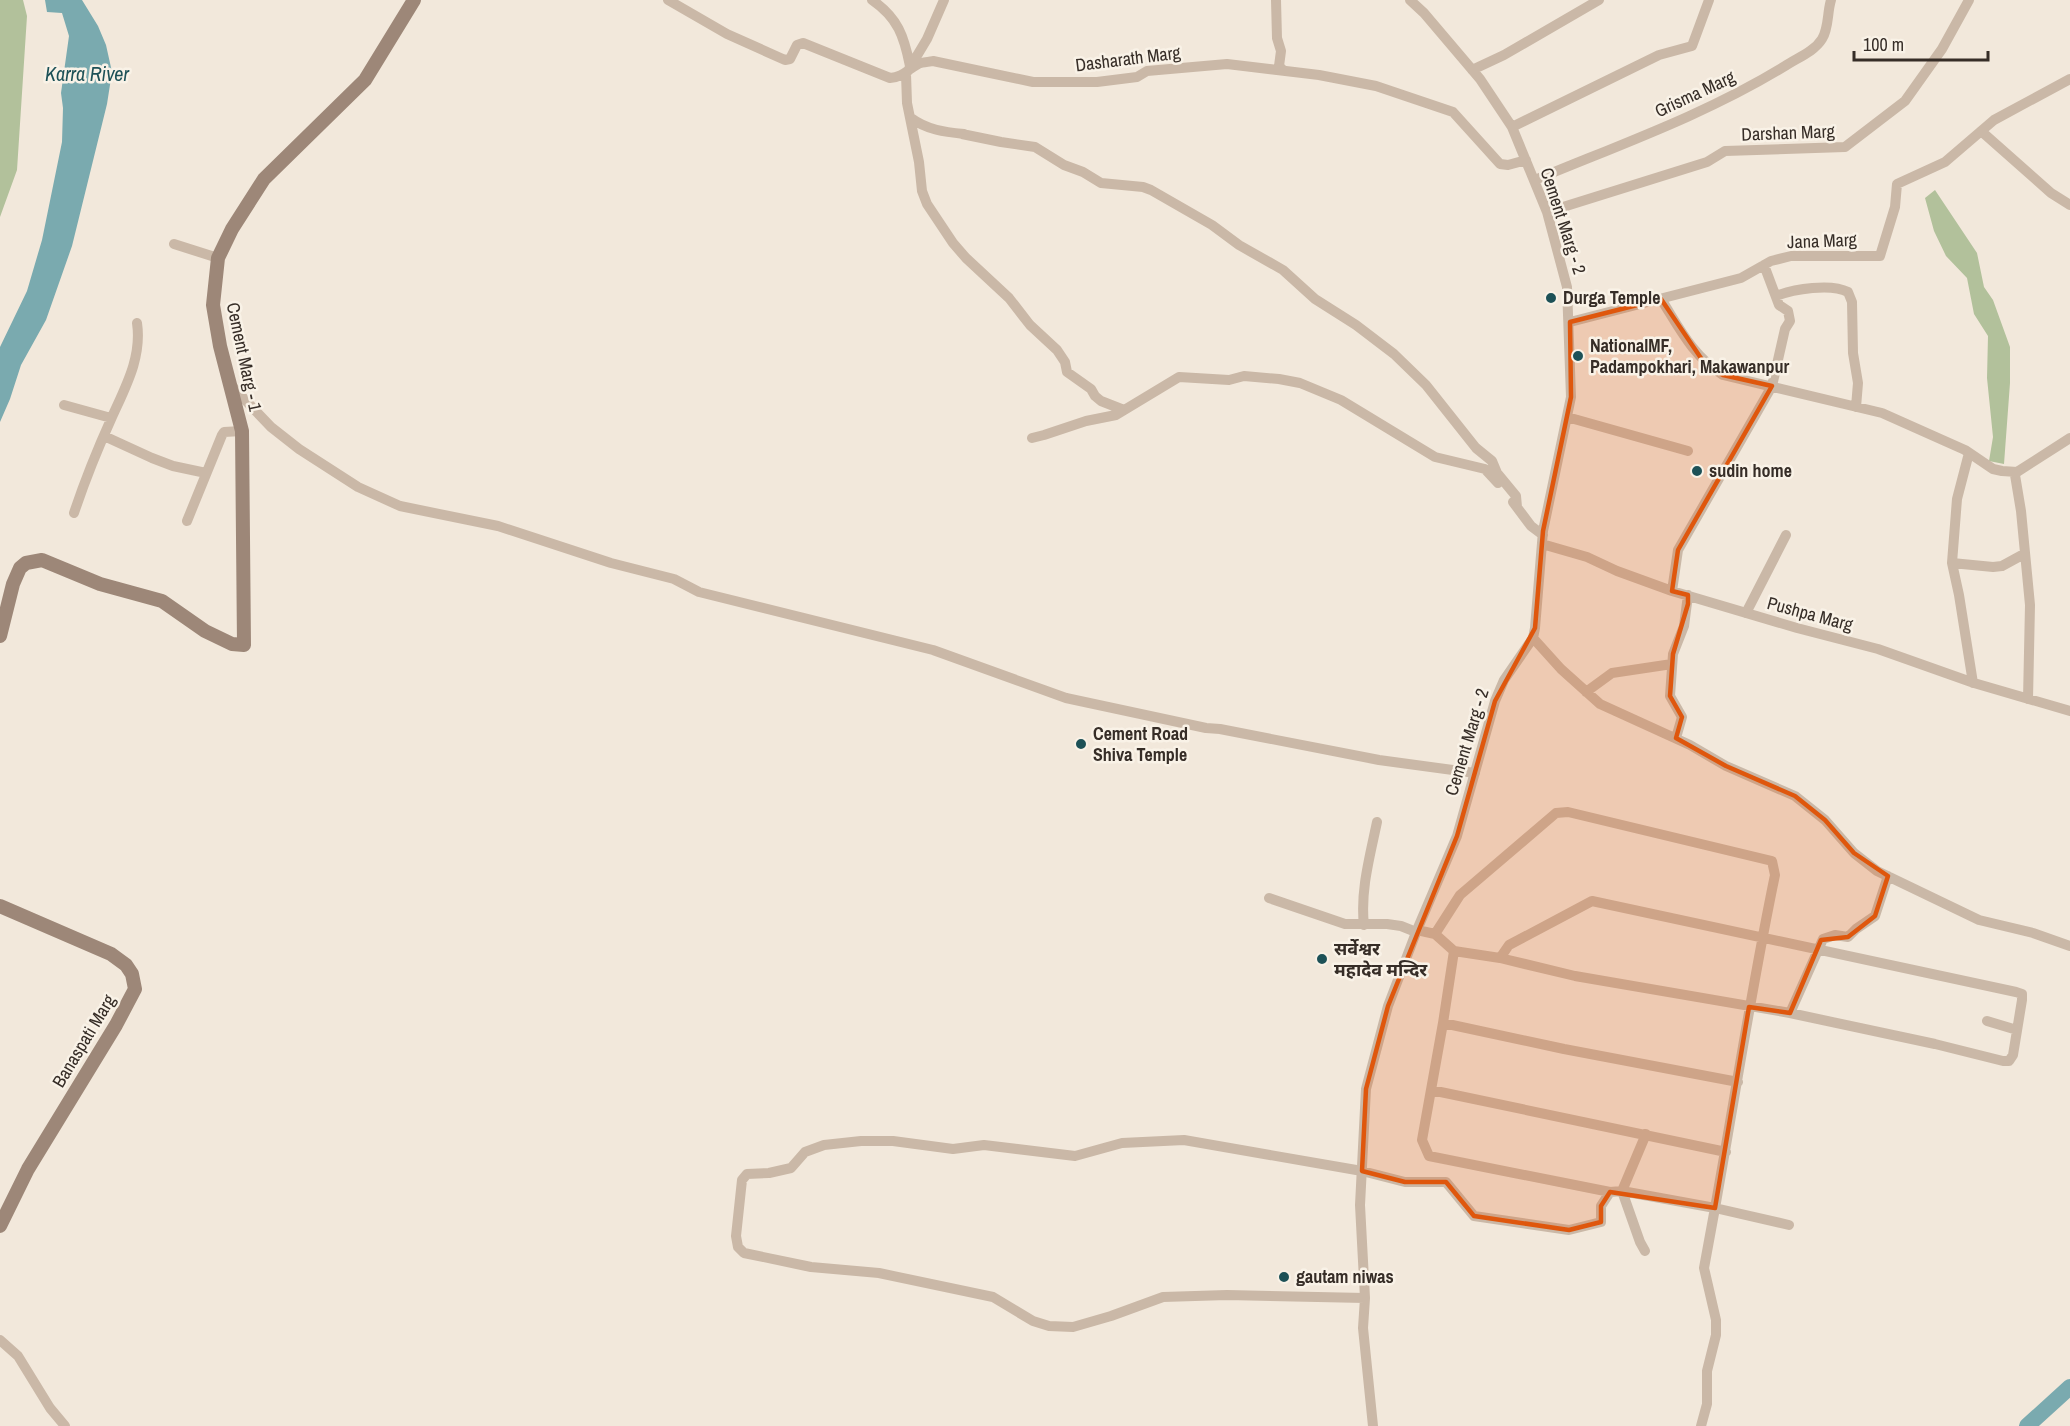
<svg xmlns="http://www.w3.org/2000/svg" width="2070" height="1426" font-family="'Archivo Narrow','Noto Sans Devanagari',sans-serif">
  <rect width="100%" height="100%" fill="#f2e8db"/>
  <path fill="#b2c19b" d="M0 0H23L27 16 17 170 0 217Z
    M1935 190 1977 253 1984 287 1993 300 2010 347V383L2004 464 1989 461 1993 437 1987 378 1988 336 1974 314 1967 278 1946 256 1934 231 1925 198Z"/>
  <path fill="#7aaaaf" d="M45 0H82L98 26 106 45 112 72 107 104 72 246 46 320 21 365 10 399 0 422V347L27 291 42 240 62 142 63 108 61 93 69 36 62 13 47 12Z"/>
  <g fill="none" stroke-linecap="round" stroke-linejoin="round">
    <path stroke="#7aaaaf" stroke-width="16" d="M2027 1426 2070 1387"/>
    <path stroke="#cab8a7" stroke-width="10" d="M668 0 727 34 785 60 790 59 797 45 803 43 890 78C903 77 907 70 918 64 922 62 929 62 933 61L1033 82H1097L1137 77 1147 71 1227 64 1319 75 1376 86 1453 112 1500 164 1508 165 1526 160
      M872 0C898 18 904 36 910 66
      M944 0 927 39 906 74 907 103 919 162 922 191 927 204 953 243 966 258 1009 298 1030 325 1057 350 1065 362 1067 372 1091 389 1095 396 1101 401 1124 410
      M1276 0 1277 38 1281 51 1279 66 1282 69
      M1472 70 1504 55 1599 0
      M911 118C927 130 945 132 964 134
      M1512 127 1659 55 1692 46 1709 0
      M1981 131 2051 193 2070 205
      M962 134 1001 142 1035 147 1064 165 1083 172 1101 183 1143 187 1151 190 1212 225 1239 245 1283 270 1315 299 1356 325 1394 354 1426 385 1476 448 1492 461 1497 473 1516 496 1517 507
      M1535 180C1619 145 1707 114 1785 66 1797 58 1814 52 1822 39 1829 28 1827 13 1831 0
      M1547 212 1707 162 1725 151 1845 147 1905 101 1942 49 1969 0
      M174 244 218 258
      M1776 296C1794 289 1831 283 1848 292L1852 302 1853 353 1858 383 1856 407
      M1661 299C1680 329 1692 355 1723 375L1882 413 1965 450 1993 469 2002 471 2017 472 2070 438
      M1570 322 1741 278 1771 261 1791 256H1880L1895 207 1897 184 1945 162 1994 120 2070 79
      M230 384 271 427 299 449 358 487 400 506 498 526 611 563 674 579 699 592 933 650 1066 698 1206 728 1220 729 1379 760 1475 773
      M64 405 111 418
      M1567 417 1688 451
      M104 436 152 458 173 466 206 473
      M1032 438 1044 435 1086 421 1116 415 1179 377 1229 380 1244 376 1279 379 1300 383 1341 400 1435 457 1485 469 1498 483
      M1969 453 1957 499 1952 563 1959 595 1973 683
      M2017 472 2015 475 2021 511 2030 605 2028 699
      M1513 502 1531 526 1543 535
      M74 513C85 480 98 448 112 417 126 386 142 357 137 323
      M187 521 222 435 224 432 242 431
      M1542 544 1587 557 1617 571 1672 591 1797 628 1878 649 1974 683 2070 711
      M1952 563 1993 567 2002 566 2024 554
      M1672 591 1678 550 1772 386 1785 329 1790 321 1788 311 1779 305 1764 265
      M1746 613 1786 535
      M1533 638 1561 669 1600 704 1690 745 1726 766 1795 796 1825 820 1854 853 1877 871 1979 920 2033 933 2070 946
      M1586 692 1612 673 1672 664
      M1676 738 1682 717 1670 696 1673 654 1684 626 1688 595
      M1269 898 1345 924H1387L1401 926 1416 932
      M1364 925C1360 891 1370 856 1377 822
      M1417 930 1435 934 1454 951 1500 958 1575 976 1790 1013 1935 1044 2003 1061H2009L2013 1055 2022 1000V994L2016 992 1592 901 1509 945 1500 958
      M1435 934 1460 895 1556 813 1568 812 1772 861 1775 875C1752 985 1735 1097 1715 1208L1622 1191 1610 1192 1429 1156 1422 1140 1443 1023 1564 1049 1738 1082
      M1790 1013 1823 939 1835 935 1848 937 1856 929 1875 916 1888 876
      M1987 1021 2017 1030
      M1443 1023 1454 951
      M1431 1090 1726 1152
      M1645 1251 1640 1242 1622 1191 1646 1134
      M1365 1298 1227 1295 1163 1297 1111 1316 1073 1327 1049 1326 1033 1321 993 1297 879 1273 811 1267 744 1253 738 1247 736 1236 742 1180 747 1174 769 1173 791 1168 805 1152 824 1145 861 1141H893L953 1149 984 1145 1075 1156 1122 1143 1184 1140 1362 1171 1405 1182H1446L1474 1216 1569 1230 1601 1222V1206L1610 1192
      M0 1340 18 1356 50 1408 65 1426
      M1373 1426 1363 1328 1365 1298 1360 1205 1366 1089 1388 1006 1417 930 1457 836 1495 701 1504 680 1533 638 1535 628 1543 531 1571 397 1567 287 1547 212 1512 127 1480 79 1424 13 1410 0
      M1701 1426 1707 1404V1371L1716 1335V1320L1704 1268 1715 1208 1789 1225"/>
    <path stroke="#9d8778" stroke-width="14" d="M0 636 13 584 20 568 26 563 42 560 100 584 162 601 205 631 232 644 244 645 242 431 220 346 213 305 218 258 232 229 264 179 365 80 414 0
      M0 906 111 954 126 965 132 974 135 989 116 1025 28 1169 0 1226"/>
  </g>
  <path fill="#df570d" fill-opacity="0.2" stroke="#df570d" stroke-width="4.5" stroke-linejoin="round" d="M1661 299 1705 364 1723 375 1772 386 1678 550 1672 591 1688 595V604L1673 654 1670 696 1682 717 1676 738 1726 766 1795 796 1825 820 1854 853 1888 876 1875 916 1848 937 1821 940 1790 1013 1749 1007 1715 1208 1610 1192 1601 1206V1222L1569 1230 1474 1216 1446 1182H1405L1362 1171 1366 1089 1388 1006 1457 836 1495 701 1535 628 1543 531 1571 397 1570 322Z"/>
  <g fill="#1d5157" stroke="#f9f2e7" stroke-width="2">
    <circle cx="1551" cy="298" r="6"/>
    <circle cx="1578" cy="356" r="6"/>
    <circle cx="1697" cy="471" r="6"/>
    <circle cx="1081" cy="744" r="6"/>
    <circle cx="1322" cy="959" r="6"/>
    <circle cx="1284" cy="1277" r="6"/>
  </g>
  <g text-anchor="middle" stroke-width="5" stroke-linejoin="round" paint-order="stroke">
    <g font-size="18" fill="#362d27" stroke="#f9f2e7">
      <text transform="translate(1128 59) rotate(-7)" y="6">Dasharath Marg</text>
      <text transform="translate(1695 94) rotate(-25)" y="6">Grisma Marg</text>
      <text transform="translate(1788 133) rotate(-2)" y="6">Darshan Marg</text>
      <text transform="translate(1563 221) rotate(72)" y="6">Cement Marg - 2</text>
      <text transform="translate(1822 241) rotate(-2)" y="6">Jana Marg</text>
      <text transform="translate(244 357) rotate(78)" y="6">Cement Marg - 1</text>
      <text transform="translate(1810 614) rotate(15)" y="6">Pushpa Marg</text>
      <text transform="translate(1467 742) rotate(-73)" y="6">Cement Marg - 2</text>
      <text transform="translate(84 1041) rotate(-59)" y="6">Banaspati Marg</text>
    </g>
    <g font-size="18" font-weight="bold" fill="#362d27" stroke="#f9f2e7" text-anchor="start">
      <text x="1563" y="304">Durga Temple</text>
      <text x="1590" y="352">NationalMF,<tspan x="1590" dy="21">Padampokhari, Makawanpur</tspan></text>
      <text x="1709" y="477">sudin home</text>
      <text x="1093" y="740">Cement Road<tspan x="1093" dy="21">Shiva Temple</tspan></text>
      <text x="1334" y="955">सर्वेश्वर<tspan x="1334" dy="21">महादेव मन्दिर</tspan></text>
      <text x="1296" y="1283">gautam niwas</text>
    </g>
    <g font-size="20" font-style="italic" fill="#1d5157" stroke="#f9f2e7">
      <text x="87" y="81">Karra River</text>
    </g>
  </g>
  <path d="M1854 51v9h134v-9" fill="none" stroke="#362d27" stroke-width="3"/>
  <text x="1863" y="51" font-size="18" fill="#362d27" stroke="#f9f2e7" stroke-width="4.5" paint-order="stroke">100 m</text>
</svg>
